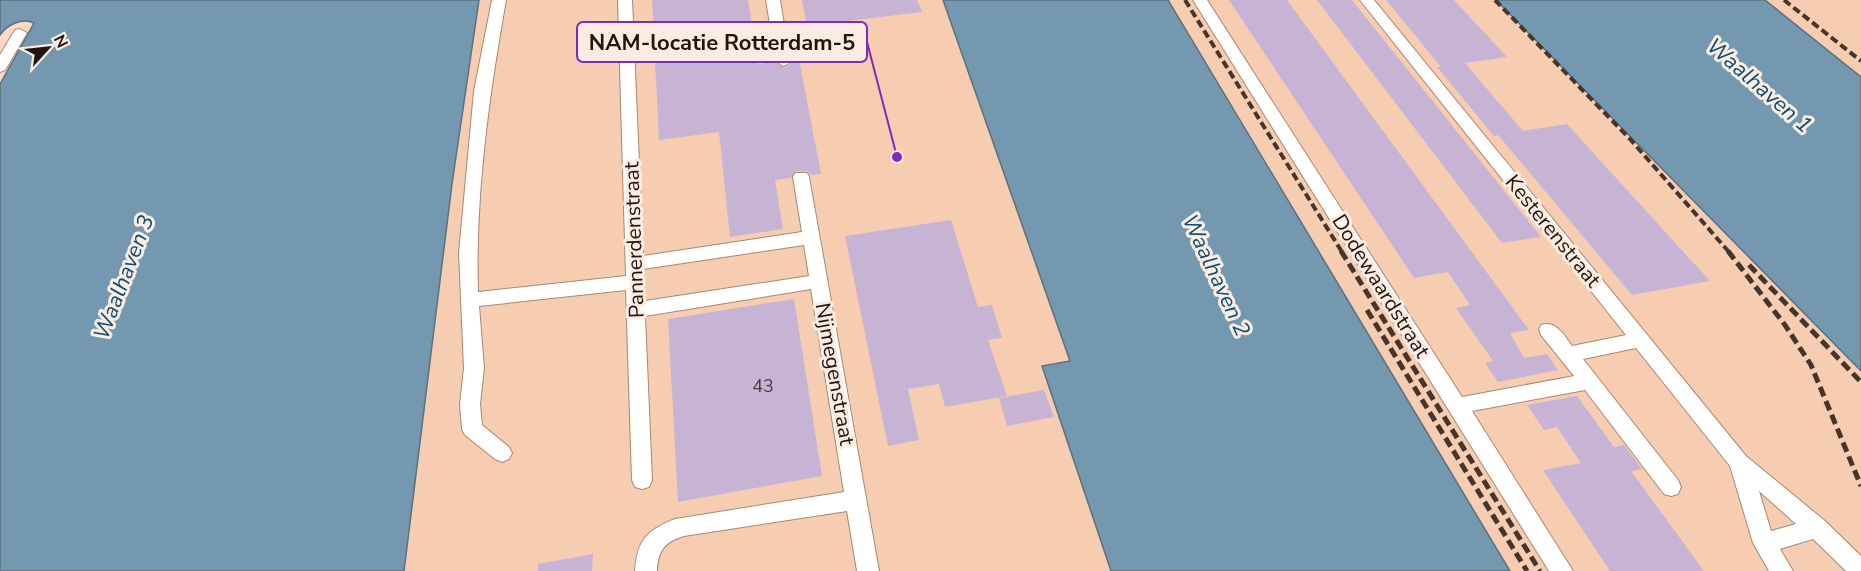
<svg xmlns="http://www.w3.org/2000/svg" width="1861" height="571" font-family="'Nunito Sans',sans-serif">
  <rect width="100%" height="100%" fill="#fedac4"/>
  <path fill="#f7cdb2" d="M462 0H951L1155 571H374Z
    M1151 0H1522L1861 347V571H1479Z
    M1752 0H1861V89Z"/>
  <path fill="#7498af" stroke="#5b717e" stroke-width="1.5" d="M0 0H479L452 184 404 571H0V84L34 23C22 17 7 25 0 35Z
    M943 0H1168L1510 571H1111L1042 366 1070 361Z
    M1496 0H1765L1861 77V371Z"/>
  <path fill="#c7b3d4" d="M652 0H748L758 64 774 62 784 68 790 65 792 60 799 59 821 174 811 175 807 171H795L791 178 775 180 783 229 730 237 719 132 659 140Z
    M802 0H917L922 12 807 26Z
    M1229 0H1287L1529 330 1510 333 1524 358 1547 354 1558 370 1498 382 1485 363 1493 361 1456 308 1470 305 1448 272 1414 278Z
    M1317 0H1352L1541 237 1502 243Z
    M1386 0H1454L1507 57 1465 63 1523 131 1567 124 1710 281 1632 295 1498 135 1494 136 1437 67H1441Z
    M951 220 978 307 992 305 1002 338 988 340 1007 396 945 407 939 384 908 389 919 440 888 446 845 236Z
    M794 299 822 476 678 502 668 319Z
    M1044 390 1054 417 1007 426 999 398Z
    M1577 396 1614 447 1624 445 1642 469 1631 471 1704 571H1610L1543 470 1581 463 1557 427 1544 430 1527 405Z
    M593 554 592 571H538V564Z"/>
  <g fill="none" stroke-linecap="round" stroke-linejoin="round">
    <defs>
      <path id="minor" d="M492 0H506C489 96 475 194 478 292L626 276 618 0H632L643 256 802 232 793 177 795 173H807L809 177 879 571H857L847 511 684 536C664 542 658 551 657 571H635C637 540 647 530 675 519L844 492 811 289 645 316 652 480 649 487 642 489 635 487 632 480 626 290 479 306 484 368 480 404 482 425 509 447 512 453 509 459 502 462 495 459 465 435 462 429 460 404 464 368 459 253 474 91ZM804 245 809 276 645 301 643 269Z
        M766 0H780L790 61 788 64 783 66 776 61Z
        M1193 0H1207L1462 397 1574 376 1541 335 1539 330 1541 325C1556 320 1564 335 1572 346L1626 335 1360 0H1374L1746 456 1825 521 1861 556V571H1846L1813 539 1780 549 1793 571H1769L1753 543 1730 466 1636 348 1583 359 1678 480 1681 487 1678 494 1671 496 1664 494 1585 390 1472 411 1573 571H1549ZM1759 491 1796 524 1771 531Z
        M20 29 27 33 5 70 0 72V55L15 30Z"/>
    </defs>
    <use href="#minor" stroke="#a78772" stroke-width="2"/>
    <use href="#minor" fill="#fff" fill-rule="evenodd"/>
    <path stroke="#46352b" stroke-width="4" stroke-dasharray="8 4" stroke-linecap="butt" d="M1185 0 1342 252
      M1495 0 1630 139 1729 252
      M1784 0 1861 61"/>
    <path stroke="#46352b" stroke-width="5" stroke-dasharray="10 5" stroke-linecap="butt" d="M1341 251 1540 571
      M1728 251 1785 325 1811 365 1861 486
      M1749 265 1861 382
      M1367 310 1527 571"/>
  </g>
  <g text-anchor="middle" stroke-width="6" stroke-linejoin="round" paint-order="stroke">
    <g font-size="18" fill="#4b3c3f">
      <text x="763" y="392">43</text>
    </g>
    <g font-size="21" fill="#22150d" stroke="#fbece3">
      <text transform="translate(1553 231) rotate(51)" y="7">Kesterenstraat</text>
      <text transform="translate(634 240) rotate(-92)" y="7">Pannerdenstraat</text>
      <text transform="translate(1381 286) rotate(58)" y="7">Dodewaardstraat</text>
      <text transform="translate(835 374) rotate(80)" y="7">Nijmegenstraat</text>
    </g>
    <g font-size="22" font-style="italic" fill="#0b4e6f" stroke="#fbece3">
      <text transform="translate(1760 85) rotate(41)" y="8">Waalhaven 1</text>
      <text transform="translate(1217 275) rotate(65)" y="8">Waalhaven 2</text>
      <text transform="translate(123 277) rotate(-69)" y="8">Waalhaven 3</text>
    </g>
  </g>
  <path fill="none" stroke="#7b2cbf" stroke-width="2" d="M897 157L867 42"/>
  <circle fill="#7b2cbf" stroke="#fbece3" stroke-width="2" cx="897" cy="157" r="6"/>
  <rect fill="#fbece3" stroke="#7b2cbf" stroke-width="2" x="577" y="22" width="290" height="40" rx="6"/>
  <g font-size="22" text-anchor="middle" font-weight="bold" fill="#22150d">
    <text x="722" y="50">NAM-locatie Rotterdam-5</text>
  </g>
  <g transform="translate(48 48) rotate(63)" stroke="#fbece3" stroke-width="4.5" paint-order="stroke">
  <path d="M0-4.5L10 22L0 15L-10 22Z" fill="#22150d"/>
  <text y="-9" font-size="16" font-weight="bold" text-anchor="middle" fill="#22150d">N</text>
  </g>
</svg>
